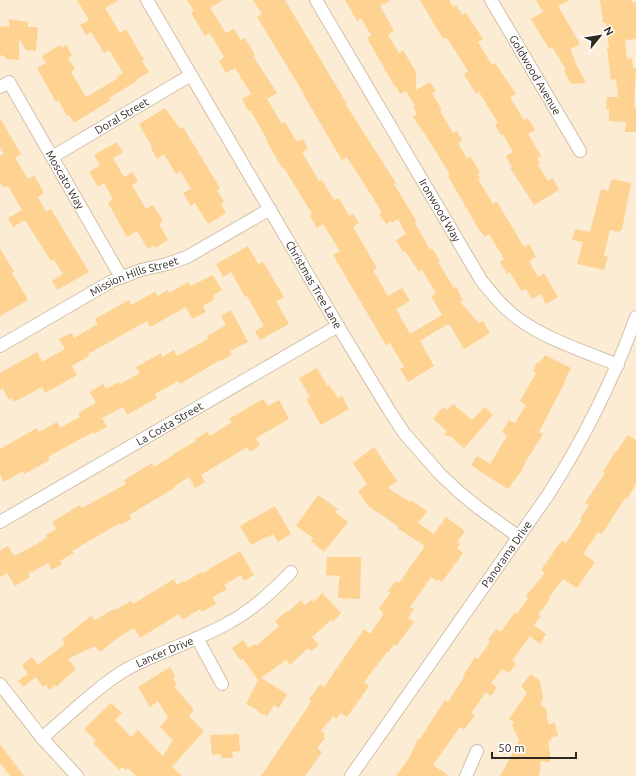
<svg xmlns="http://www.w3.org/2000/svg" width="636" height="776" font-family="Ubuntu,sans-serif">
  <rect width="100%" height="100%" fill="#fdecd4"/>
  <path fill="#fed291" d="M77 0H119L105 8 120 33 126 29 144 60 142 61 149 72 136 80 137 81 109 98 111 100 74 123 69 115 67 116 59 101 56 102 37 68 46 63 42 56 60 45 62 48 66 45 72 55 68 58 75 69 71 72 86 97 117 79 116 77 123 73 109 50 104 53 91 32 86 35 80 25 89 20Z
    M187 0H223L210 8 226 33 234 29 241 40 245 38 255 55 253 56 277 93 267 99 282 124 285 122 297 142 303 139 308 149 302 152 319 181 322 180 334 200 339 198 349 216 353 214 359 223 353 227 377 268 373 270 388 296 402 288 410 301 396 309 410 334 442 315 431 296 436 293 422 270 419 272 405 251 403 252 396 240 406 234 398 219 392 223 391 221 386 224 379 214 382 212 347 157 342 160 303 94H304L257 17 262 14 253 0H285L347 104 346 105 396 183 394 184 417 222 415 223 430 250 432 248 440 261 438 262 454 288 456 287 463 300 460 302 479 323 483 321 490 333 464 349 449 324 436 331 420 341 434 366 408 382 400 369 404 367 390 343 386 345 333 255 340 251 323 224 317 228 310 216 312 214 284 168H282L266 140 267 139 250 110 248 111 242 99 251 94 235 68 226 73 219 61 224 57 210 33 205 36 191 13 194 11Z
    M345 0H391L380 6 394 31 388 35 399 53 403 50 416 72V90L430 82 436 91 432 93 442 110 440 111 453 133 457 131 462 141 458 143 467 159 470 156 480 172 478 174 480 178 478 179 493 204 497 202 524 247 529 244 536 257 529 261 538 277 544 273 558 297 546 304 541 294 532 299 526 289 521 291 510 272 507 274 500 262 504 259 489 234 485 237 478 228 448 176 450 175 432 145 413 117 417 114 413 107 415 106 406 91 400 94 396 86 395 87 367 38 371 35 361 18 357 21Z
    M420 0H449L453 7 456 5 462 15 466 13 483 39 478 42 492 65 495 63 516 94 510 97 524 120 528 118 535 130 528 134 541 156 537 158 540 164 538 165 548 181 553 178 559 190 534 205 510 168 512 167 506 156 513 152 503 134 501 135 495 125 498 123 479 92 476 94 464 74 468 71 447 38 443 39Z
    M536 0H570L558 6 580 44 570 49 575 59 574 60 586 83 571 84 564 71 566 70 552 47 549 49 531 19 543 12Z
    M600 0H632V2H636V39L625 40 627 59 632 58 633 68H636L634 107H636V132H625L626 122 609 121V109H606L607 97H618L616 79 611 80 607 48H609L606 23H603Z
    M8 19 28 22V27H38L36 51 26 50 19 39V60L5 59 6 57 0 55V26L9 27V21Z
    M165 108 180 129 183 127 220 188 217 190 224 202 221 204 226 213 208 224 195 203 191 206 183 193 191 189 180 171 176 174 164 154 157 159 151 148 152 147 139 124Z
    M0 118 21 154 15 158 28 179 34 175 44 193 38 197 46 212 51 209 89 272 57 290 52 281 63 274 54 260 51 261 25 220 13 227 8 218 22 210 8 186 3 187 0 182V156L4 154 0 147Z
    M117 142 123 152 113 158 124 177 133 172 138 182 132 185 146 209 153 205 163 221 159 224 168 240 155 248 154 245 148 249 137 231 127 237 108 203 113 199 104 183 98 187 89 172 100 165 94 155Z
    M612 179 631 183 622 230H620V232L610 230 604 256 608 257 604 270 577 264 583 242 572 240 575 229 590 232 601 189 608 191Z
    M248 246 258 264 263 262 284 297 276 301 289 324 260 340 255 331 264 326 247 296 245 297 231 272 223 277 216 264Z
    M0 248 14 272 12 273 28 300 0 316Z
    M213 275 222 290 213 296 215 299 203 306 206 312 192 319 186 307 150 327 147 321 88 354 89 356 72 366 77 375 45 393 42 387 14 402 12 398 9 400 3 389 0 390V373L37 352 42 362 65 349 59 339 71 333 74 338 98 324 95 319 129 300 131 305 155 292 158 296 168 290 169 293 188 282 191 286Z
    M231 310 248 342 230 351 232 355 221 361 220 360 180 384 178 381 155 394 157 398 127 415 123 407 102 418 107 427 94 434 93 432 48 457 50 460 24 474 23 471 4 482 0 474V449L37 428 39 432 57 422 60 428 80 417 78 413 96 403 90 392 103 384 106 389 119 382 120 384 140 373 136 367 161 353 162 357 174 350 177 356 208 339 207 336 226 325 221 316Z
    M545 355 571 368 565 379 566 380 539 432 543 434 528 458 520 473 508 489 484 474 471 465 477 456 490 464 507 436 502 432 509 420 515 423 526 405 520 401 536 373 533 371 537 362 539 363Z
    M317 368 327 386 329 385 338 398 342 396 349 409 321 425 306 399 310 397 299 378Z
    M263 399 268 406 279 400 289 419 256 438 260 445 250 452 247 447 201 475 205 482 195 488 189 477 176 485 173 489 129 515 131 519 121 525 120 523 72 551 74 553 60 561 62 564 52 570 48 563 28 574 30 577 15 586 7 573 0 577V551L8 546 14 556 37 544 47 537 46 535 56 529 52 522 80 505 82 508 126 484 124 480 152 463 154 467 175 454V453L196 441 195 439 207 432 210 436 232 422 229 419Z
    M453 404 472 420 485 407 493 415 464 448 455 441 452 437 444 435 447 431 433 419 443 407 447 410Z
    M628 435 636 440V484L627 499 625 498 602 534 598 532 583 554 595 562 577 588 563 579 549 597 550 598 546 605 538 614 541 616 534 625 546 634 540 644 530 636 512 661 516 664 509 673 502 669 491 683 497 688 491 696 486 692 471 713 475 715 464 730 460 727 433 765 449 776H396L409 758 418 739H420L428 727V726L445 700 448 702 464 677 463 676 475 657 478 659 490 642 488 640 496 629 501 632 515 612 517 614 528 598 526 596 545 573 541 570 562 540 566 543 582 520 580 519 589 505 585 503 605 473 603 472 615 452H616Z
    M374 447 397 481 388 488 410 502 411 500 427 511 418 523 434 534 446 517 465 531 457 542 460 544 457 548 463 553 442 582 438 579 437 581 431 577 410 607 414 609 408 618 414 622 396 646 394 644 388 653 387 652 364 682 369 686 347 717 341 713 336 719 333 716 321 731 325 734 323 737 325 738 317 748 322 752 305 776H261L309 705 311 701 309 700 320 684 324 687 364 629 370 634 383 615 382 614 383 612 379 609 390 593 388 591 396 581 399 583 425 546 397 528 398 526 368 506 358 491 367 484 353 463Z
    M318 495 338 509 335 512 348 522 324 552 311 541 313 538 296 526Z
    M275 506 291 534 278 542 273 534 266 538V537L251 545 240 526Z
    M240 551 254 575 244 581 241 575 224 585 227 589 213 597 216 604 202 612 200 609 182 620 179 614 140 638 134 628 119 637 100 652 95 646 68 659 76 669 56 687 55 685 49 690 46 685 43 687 36 677 23 687 18 681 28 674 22 665 32 657 38 665 65 644 62 639 91 616 95 620 114 609 115 610 131 601 133 604 174 579 177 585 183 581 184 582 202 572 203 573Z
    M327 557H361L360 599 338 598 339 578 341 576 326 575Z
    M322 593 341 613 333 622 331 620 312 637 319 645 311 651 308 648 290 665 286 660 261 678 287 694 279 708 274 705 267 716 259 713 257 710 246 704 258 680 243 659 240 660 232 648 243 640 248 648 255 644 256 646 279 626 275 621 287 611 288 612 301 600 305 605 312 599 314 602Z
    M170 667 175 676 173 678 177 685 174 686 194 710 189 716 204 731 172 767 182 776H136L128 768 126 770 122 767 119 770 93 743 96 741 84 729 111 703 122 713 115 720 131 737 138 730 163 756 173 740 160 727 168 718 158 701 150 707 138 687Z
    M531 674 540 681 543 699 540 704 546 709 548 724 555 723 558 736 551 737 552 740 548 741 550 754V762L541 761 539 776H500L518 744 517 743 519 740 512 726 514 722 509 719 527 693 521 686Z
    M239 734 240 751 232 752 233 758H221V754L212 755 210 735Z
    M0 744 24 776H10L0 763Z"/>
  <g fill="none" stroke-linecap="round" stroke-linejoin="round">
    <defs>
      <g id="minor">
        <path id="s1" d="M147 0 338 326 389 410 404 433 439 473 459 492 480 509 519 537"/>
        <path id="s2" d="M316 0 481 280C493 295 504 309 520 320 548 340 586 352 618 365"/>
        <path id="s3" d="M491 0 580 151"/>
        <path id="s4" d="M0 87 9 82 121 277"/>
        <path id="s5" d="M52 157 191 75"/>
        <path id="s6" d="M0 346 112 281 141 270 167 264 187 257 270 209"/>
        <path id="s7" d="M0 522 338 326"/>
        <path d="M197 638 222 684"/>
        <path d="M0 684 42 738 77 776"/>
        <path id="s8" d="M42 738C68 716 98 686 127 669 160 651 197 641 230 622 254 609 273 591 291 572"/>
        <path id="s9" d="M351 776 548 495C585 437 613 381 636 317"/>
        <path d="M466 776 477 751"/>
      </g>
    </defs>
    <use href="#minor" stroke="#d1c1aa" stroke-width="14"/>
    <use href="#minor" stroke="#fff" stroke-width="12"/>
  </g>
  <g text-anchor="middle" stroke-width="3" stroke-linejoin="round" paint-order="stroke">
    <g font-size="11" fill="#2e281f" stroke="#fff">
      <text dy="4" stroke="none"><textPath href="#s3" startOffset="87">Goldwood Avenue</textPath></text>
      <text dy="4" stroke="none"><textPath href="#s5" startOffset="81">Doral Street</textPath></text>
      <text dy="4" stroke="none"><textPath href="#s4" startOffset="123">Moscato Way</textPath></text>
      <text dy="4" stroke="none"><textPath href="#s2" startOffset="244">Ironwood Way</textPath></text>
      <text dy="4" stroke="none"><textPath href="#s6" startOffset="152">Mission Hills Street</textPath></text>
      <text dy="4" stroke="none"><textPath href="#s1" startOffset="330">Christmas Tree Lane</textPath></text>
      <text dy="4" stroke="none"><textPath href="#s7" startOffset="196">La Costa Street</textPath></text>
      <text dy="4" stroke="none"><textPath href="#s9" startOffset="271">Panorama Drive</textPath></text>
      <text dy="4" stroke="none"><textPath href="#s8" startOffset="151">Lancer Drive</textPath></text>
    </g>
  </g>
  <g transform="translate(600 36) rotate(60)" stroke="#ffffff" stroke-width="3" paint-order="stroke">
  <path d="M0-3L7 15L0 10L-7 15Z" fill="#2e281f"/>
  <text y="-6" font-size="11" font-weight="bold" text-anchor="middle" fill="#2e281f">N</text>
  </g>
  <path d="M492 752v6h84v-6" fill="none" stroke="#2e281f" stroke-width="2"/>
  <text x="498" y="752" font-size="12" fill="#2e281f" stroke="#ffffff" stroke-width="3" paint-order="stroke">50 m</text>
</svg>
